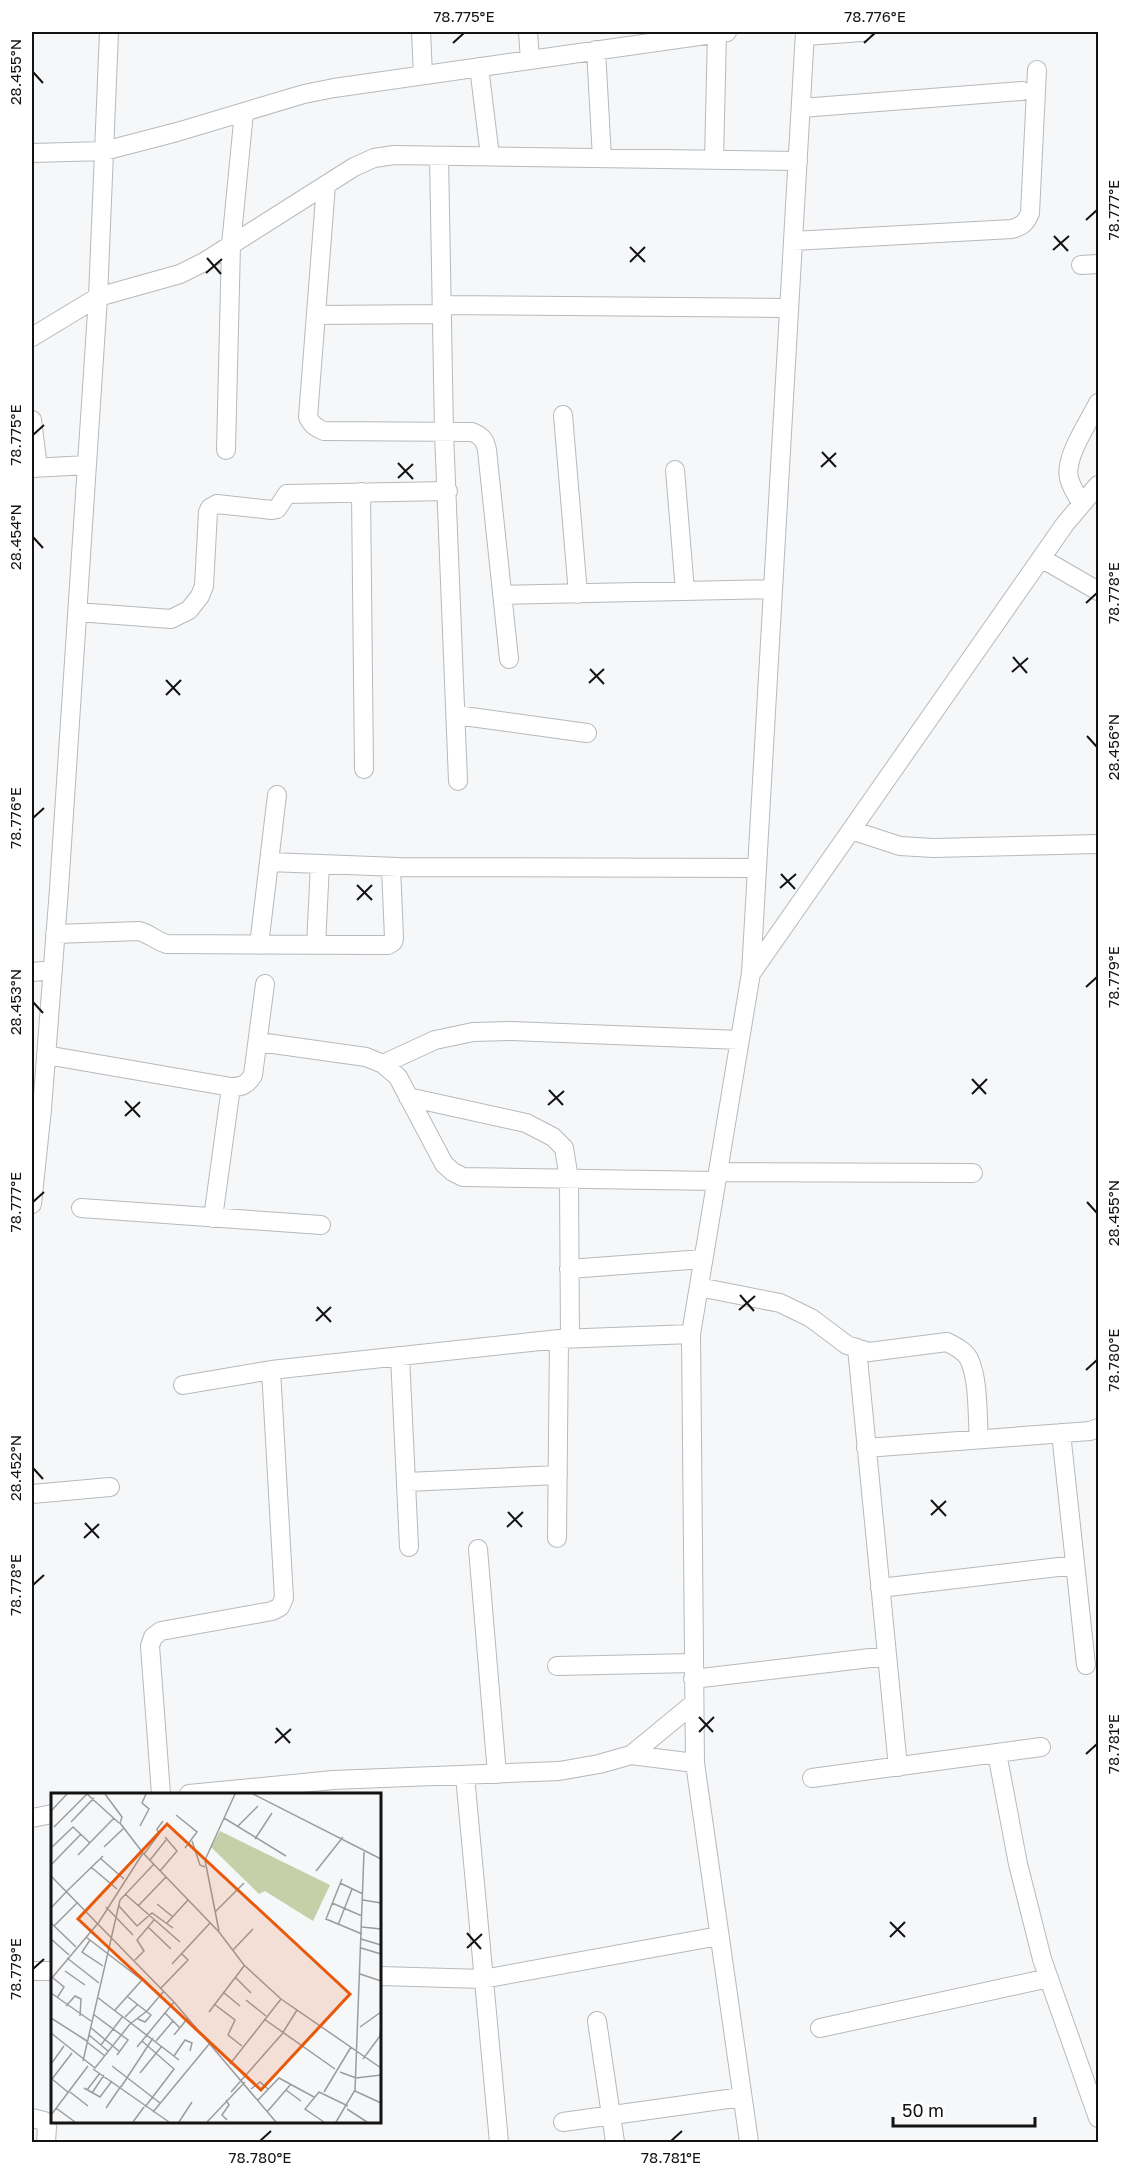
<svg xmlns="http://www.w3.org/2000/svg" width="1130" height="2174" font-family="'Golos Text',sans-serif">
  <rect width="100%" height="100%" fill="#f5f7f9"/>
  <g fill="none" stroke-linecap="round" stroke-linejoin="round">
    <defs>
      <path id="minor" d="M421 32 423 75
        M528 32 530 60
        M805 36 862 32
        M596 50 602 158
        M479 67 490 156
        M801 108 1022 91
        M32 153 104 151 177 132 304 94 334 88 727 32
        M439 156 444 432 458 781
        M714 160 717 33
        M326 185 308 417C312 425 316 428 324 431L472 432C482 436 485 440 487 450L509 659
        M793 241 1012 229C1022 226 1026 223 1030 213L1037 70
        M1081 265 1098 264
        M442 305 789 308
        M316 315 442 314
        M32 337 98 297 180 274 204 262 354 167 374 158 394 155 798 161
        M563 415 578 594
        M32 420 38 468
        M226 450 231 245 244 112
        M32 468 87 465
        M675 470 685 591
        M361 492 364 769
        M1082 504C1077 496 1071 487 1069 478 1064 457 1089 422 1098 403
        M1041 558 1098 591
        M502 595 773 589
        M77 612 171 619 189 610 200 596 204 586 208 512 210 508 217 504 272 510 277 509 287 494 448 491
        M456 715 587 733
        M851 830 900 846 933 848 1098 844
        M269 862 398 867 757 868
        M55 934 139 931C150 934 156 941 167 944L388 945 393 942 394 938 391 867
        M259 945 277 795
        M316 945 320 864
        M32 972 52 970
        M752 972 1065 524 1098 485
        M259 1042 366 1057 383 1064 398 1077 444 1164 453 1172 463 1177 716 1181
        M46 1055 231 1087C242 1087 247 1085 253 1075L265 984
        M383 1064 435 1040 473 1032 512 1031 740 1040
        M408 1097 526 1123 553 1137 564 1148 569 1179 570 1339
        M718 1172 973 1173
        M32 1204 42 1109 59 889 98 297 109 32
        M81 1208 321 1225
        M213 1218 231 1087
        M569 1269 703 1259
        M699 1287 780 1303 811 1318 847 1345 869 1352 947 1342C955 1346 965 1351 969 1359 979 1380 977 1416 979 1439
        M857 1348 898 1767
        M400 1356 409 1547
        M183 1385 271 1370 559 1339 691 1334
        M1061 1433 1086 1665
        M866 1448 1090 1431 1098 1428
        M407 1482 558 1475
        M32 1494 110 1487
        M557 1538 559 1339
        M478 1549 497 1774
        M880 1588 1075 1565
        M557 1666 693 1663
        M693 1679 887 1656
        M997 1753 1018 1864 1042 1959 1098 2118
        M631 1755 693 1704
        M465 1776 499 2142
        M812 1778 1041 1747
        M161 1794 150 1646 153 1637 161 1631 272 1611 280 1607 284 1598 271 1370
        M189 1794 333 1780 559 1771 599 1764 631 1755 695 1763
        M32 1818 52 1814
        M32 1971H52
        M380 1976 483 1979 719 1936
        M597 2021 615 2142
        M820 2028 1049 1978
        M32 2118 44 2121 47 2127 46 2142
        M563 2122 742 2097
        M749 2142 695 1763 691 1334 751 973 805 32"/>
    </defs>
    <use href="#minor" stroke="#b7b9bb" stroke-width="20"/>
    <use href="#minor" stroke="#fff" stroke-width="18"/>
  </g>
  <path fill="none" stroke="#131314" stroke-width="2" d="M453 43 464 33M864 43 875 33M33 72 43 83M1086 220 1097 210M1054 236 1068 251M630 247 645 262M1053 250 1069 236M207 258 221 274M630 262 645 247M206 273 222 259M33 435 44 425M822 452 836 467M398 463 413 479M821 467 836 453M398 478 413 464M33 537 43 548M1086 603 1097 593M1013 657 1027 673M590 669 604 684M1012 672 1028 658M166 680 180 695M589 683 604 669M166 695 181 680M1087 736 1097 747M33 818 44 808M781 874 795 889M357 885 372 900M780 888 796 874M357 900 372 885M1086 987 1097 977M33 1002 43 1013M972 1079 986 1094M549 1090 563 1105M972 1094 987 1079M125 1101 140 1117M548 1105 564 1091M125 1116 140 1102M33 1202 44 1192M1087 1202 1097 1213M740 1295 754 1311M317 1307 331 1322M739 1310 755 1296M316 1321 331 1307M1086 1370 1097 1360M33 1468 43 1479M931 1500 946 1516M508 1512 522 1527M931 1515 946 1501M85 1523 99 1538M507 1527 523 1512M84 1538 99 1524M33 1585 44 1575M699 1717 713 1732M276 1728 290 1743M699 1732 714 1717M275 1743 291 1729M1086 1754 1097 1744M890 1922 905 1937M467 1933 481 1949M890 1937 905 1922M467 1948 482 1934M33 1969 44 1959M260 2141 271 2131M671 2141 682 2131"/>
  <g transform="translate(51 1793)">
    <rect width="330" height="330" fill="#f5f7f9"/>
    <path d="M169 38 279 92 262 128 214 98 208 101 160 54Z" fill="#c6cfa7"/>
    <path fill="none" stroke="#9b9c9d" stroke-width="1.5" d="M36 1 68 30M54 1 71 24 69 30 92 60 168 139 193 172 230 206 330 275M202 1 330 66M0 18 16 1M125 22 146 39 134 55M173 25 235 63M20 29 43 5M89 33 98 16 91 10 95 1M3 34 36 1M186 34 207 13M204 46 221 20M141 48 149 72 154 74M53 54 73 35M0 55 22 34 39 50M93 61 108 41 106 36 112 28M27 62 63 25M49 65 73 86M99 67 115 47M0 72 30 41M40 74 66 96M109 78 126 58 114 44M265 78 292 44M0 83 123 209 225 329M291 86 275 126 311 141M289 90 312 101M16 98 52 63M74 101 129 149M312 107 330 110M281 110 311 123M106 111 122 124M68 113 86 133 101 120 122 135M87 113 115 84M55 114 82 142M0 115 16 98M164 119 193 90M0 130 25 154M116 130 137 107M287 132 301 96M3 133 27 109M97 134 120 156M311 134 330 136M168 138 154 67 184 1M35 144 91 187 64 217M0 146 18 162M310 146 330 152M39 147 31 159 52 173M310 155 330 161M182 157 202 136M16 165 48 190M84 167 93 158 86 147 103 127M121 171 159 130M14 178 34 192M309 181 330 188M184 184 200 200M2 185 13 194 6 205M0 186 48 129 92 60M110 195 137 167 131 161M172 199 189 213M0 200 40 228M46 204 128 267M77 204 100 222 94 229 87 226M195 207 215 223M163 211 184 227 177 242 191 253M15 213 24 203 30 206 29 223M158 219 193 173M114 220 129 235M42 221 77 247 66 262M74 224 87 211M0 225 36 248M213 226 284 276M39 234 69 259M309 234 330 219M0 240 44 275 79 231 96 218 113 198M38 242 57 258M123 242 137 225M91 248 123 276 94 314M105 248 122 228M36 249 54 263M50 252 72 223M86 254 123 209M123 263 134 247 141 250 139 258M312 266 329 243 330 233M32 268 69 107 103 71M0 271 13 253M179 271 230 206M61 273 109 310M42 276 118 329M289 279 305 285 330 282M89 280 111 253M70 294 102 245M33 295 49 304 61 288M200 296 209 289 217 296M36 297 49 280M235 297 250 308M304 298 330 310M19 299 37 313M180 299 231 241 246 217M273 299 300 254M18 300 1 286 21 260M41 300 53 282M175 307 178 312 171 322 176 327M207 307 228 285 263 304M5 315 24 329M55 315 70 293M296 316 316 329M102 319 159 250M216 319 240 291M0 322 37 273M82 329 93 314M128 329 141 309M156 329 194 289M273 329 254 316 268 299 297 313M285 329 304 297 313 59"/>
    <path fill="#e8590c" fill-opacity="0.15" stroke="#e8590c" stroke-width="3" d="M116 31 299 201 210 297 27 126Z"/>
    <rect width="330" height="330" fill="none" stroke="#131314" stroke-width="3"/>
  </g>
  <rect width="1130" height="2174" fill="none" stroke="#ffffff" stroke-width="66"/>
  <path d="M893 2117v9h142v-9" fill="none" stroke="#131314" stroke-width="3"/>
  <text x="902" y="2117" font-size="18" fill="#131314" stroke="#ffffff" stroke-width="4.5" paint-order="stroke">50 m</text>
  <rect x="33" y="33" width="1064" height="2108" fill="none" stroke="#131314" stroke-width="2"/>
  <g font-size="15" text-anchor="middle" fill="#131314">
    <text x="464" y="22">78.775°E</text>
    <text x="875" y="22">78.776°E</text>
    <text transform="translate(16 72) rotate(-90)" y="5">28.455°N</text>
    <text transform="translate(1114 210) rotate(-90)" y="5">78.777°E</text>
    <text transform="translate(16 435) rotate(-90)" y="5">78.775°E</text>
    <text transform="translate(16 537) rotate(-90)" y="5">28.454°N</text>
    <text transform="translate(1114 593) rotate(-90)" y="5">78.778°E</text>
    <text transform="translate(1114 747) rotate(-90)" y="5">28.456°N</text>
    <text transform="translate(16 818) rotate(-90)" y="5">78.776°E</text>
    <text transform="translate(1114 977) rotate(-90)" y="5">78.779°E</text>
    <text transform="translate(16 1002) rotate(-90)" y="5">28.453°N</text>
    <text transform="translate(16 1202) rotate(-90)" y="5">78.777°E</text>
    <text transform="translate(1114 1213) rotate(-90)" y="5">28.455°N</text>
    <text transform="translate(1114 1360) rotate(-90)" y="5">78.780°E</text>
    <text transform="translate(16 1468) rotate(-90)" y="5">28.452°N</text>
    <text transform="translate(16 1585) rotate(-90)" y="5">78.778°E</text>
    <text transform="translate(1114 1744) rotate(-90)" y="5">78.781°E</text>
    <text transform="translate(16 1969) rotate(-90)" y="5">78.779°E</text>
    <text x="260" y="2163">78.780°E</text>
    <text x="671" y="2163">78.781°E</text>
  </g>
</svg>
